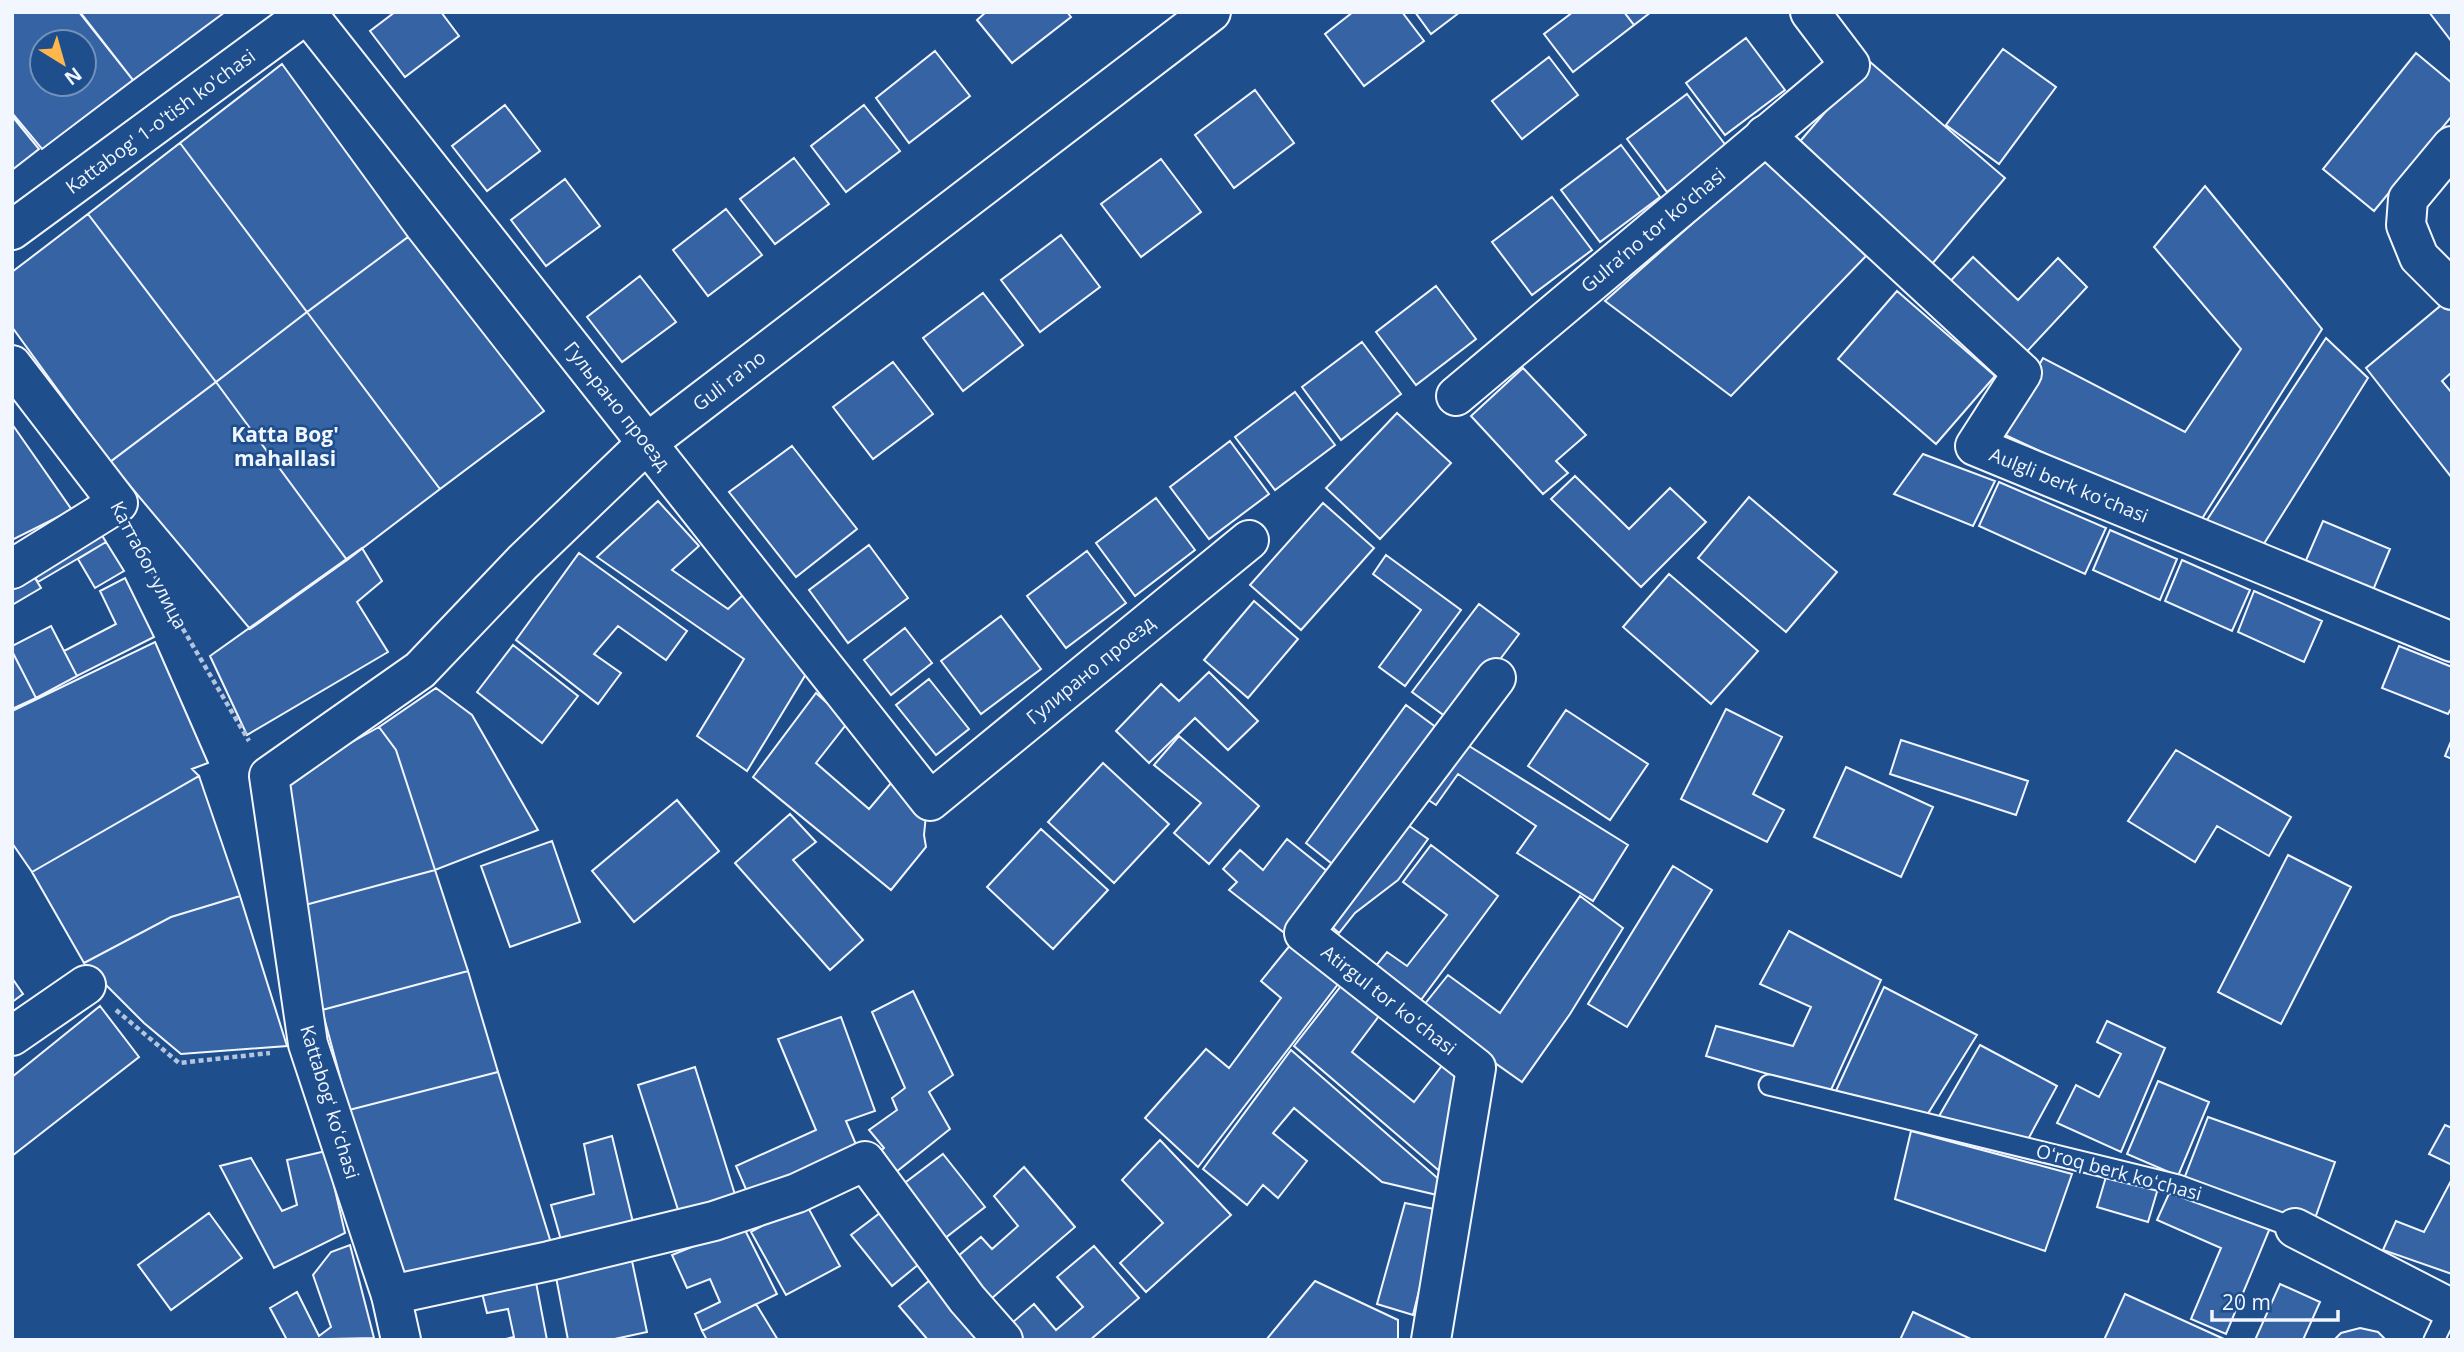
<svg xmlns="http://www.w3.org/2000/svg" width="2464" height="1352" font-family="'Open Sans',sans-serif">
  <rect width="100%" height="100%" fill="#1f4e8c"/>
  <path fill="#3563a3" stroke="#f2f6ff" stroke-width="2" fill-rule="evenodd" d="M12 12H80L133 80 42 149 12 113ZM42 42H84V84H42Z
    M79 12H225L133 80Z
    M395 12H441L459 36 405 77 370 31Z
    M986 12H1067L1071 17 1012 63 977 20Z
    M1353 12H1402L1424 41 1364 86 1325 34Z
    M1415 12H1460L1431 34Z
    M1573 12H1624L1634 25 1573 72 1544 34Z
    M1624 12H1651L1634 25Z
    M2429 12H2452V42Z
    M1746 38 1785 90 1725 135 1686 83Z
    M2003 49 2056 87 1999 164 1946 125Z
    M935 51 970 96 909 143 876 98Z
    M2416 53 2452 83V116L2374 211 2323 169Z
    M1549 57 1578 95 1522 139 1492 101Z
    M1869 61 2005 178 1926 271 1790 153Z
    M282 64 408 237 307 312 180 143Z
    M1255 90 1294 143 1234 188 1195 135Z
    M1687 94 1727 147 1667 192 1627 139Z
    M505 105 540 151 487 191 452 146Z
    M864 105 900 151 846 192 811 146Z
    M12 116 39 149 12 170Z
    M180 143 307 312 216 382 88 214Z
    M1621 145 1660 197 1600 242 1561 190Z
    M794 158 829 204 775 244 740 199Z
    M1161 159 1201 212 1141 257 1101 204Z
    M1765 159 1866 256 1731 396 1605 301Z
    M565 179 600 226 546 266 511 220Z
    M2205 186 2322 329 2198 525 2001 433 2043 358 2185 432 2241 349 2154 247Z
    M1552 197 1592 250 1532 295 1492 242Z
    M726 209 762 255 708 296 673 250Z
    M88 214 216 382 110 462 12 327V272Z
    M1061 235 1100 287 1040 332 1001 280Z
    M408 237 544 411 440 489 307 312Z
    M1973 257 2018 300 2058 258 2087 287 2019 360 1943 289Z
    M640 276 676 322 622 362 587 317Z
    M1436 286 1476 339 1416 385 1376 332Z
    M1897 291 1995 376 1936 444 1838 359Z
    M983 293 1023 345 963 391 923 338Z
    M2445 302 2452 310V372L2442 381 2452 393V478L2366 368Z
    M307 312 440 489 347 560 216 382Z
    M2326 338 2368 378 2260 550 2203 526Z
    M1362 342 1401 394 1341 440 1302 387Z
    M893 362 933 414 873 459 833 407Z
    M1523 368 1586 435 1556 461 1568 473 1543 494 1471 416Z
    M216 382 347 560 250 629 110 462Z
    M1295 392 1335 445 1275 490 1235 437Z
    M1397 413 1451 463 1380 539 1326 488Z
    M12 424 72 510 12 540Z
    M1230 441 1269 494 1209 539 1170 487Z
    M792 446 857 529 796 577 729 492Z
    M1923 454 1995 481 1973 526 1894 494Z
    M1575 476 1629 529 1670 488 1706 522 1641 587 1551 499Z
    M1999 482 2106 528 2085 574 1979 526Z
    M1749 497 1837 572 1786 632 1698 558Z
    M1156 498 1195 550 1135 596 1096 543Z
    M658 501 699 546 672 570 728 609 744 594 809 669 747 771 697 736 744 659 597 557Z
    M1323 503 1374 548 1301 630 1250 585Z
    M2323 521 2390 549 2371 595 2303 567Z
    M95 524 106 542 38 582 27 565Z
    M2110 530 2177 559 2160 600 2093 570Z
    M106 542 124 571 95 588 78 559Z
    M869 545 908 598 848 643 809 590Z
    M362 548 382 581 357 602 388 652 247 735 210 656Z
    M1087 551 1126 603 1066 648 1027 596Z
    M579 553 687 631 666 660 618 626 594 654 621 673 598 704 516 640Z
    M1386 555 1461 610 1405 686 1379 667 1421 610 1373 574Z
    M2182 560 2250 590 2232 631 2165 601Z
    M27 565 41 588 12 605V573Z
    M1669 574 1758 651 1711 704 1623 627Z
    M125 578 154 637 77 676 64 651 116 624 100 591Z
    M2254 591 2322 621 2304 662 2238 632Z
    M1254 601 1298 639 1248 698 1204 660Z
    M1479 604 1519 634 1453 722 1412 692Z
    M1001 616 1041 669 981 714 941 661Z
    M51 626 77 676 36 698 12 651V646Z
    M905 628 932 663 891 695 864 660Z
    M155 642 208 763 192 769 199 776 32 872 12 843V711Z
    M513 645 578 696 542 743 477 692Z
    M2399 646 2452 667V707L2448 714 2382 688Z
    M12 651 36 698 12 709Z
    M1209 672 1258 721 1228 750 1195 718 1149 763 1116 731 1161 684 1179 701Z
    M929 679 969 729 936 755 896 705Z
    M436 688 472 715 538 830 435 870 396 750 379 727Z
    M816 693 848 722 816 763 869 809 897 776 927 805 924 835 926 847 891 890 753 777Z
    M1406 705 1437 728 1336 867 1306 843Z
    M1726 709 1782 737 1753 794 1784 810 1767 842 1681 799Z
    M1566 710 1648 764 1610 820 1528 766Z
    M379 727 396 750 435 870 294 908 278 783Z
    M1179 736 1259 806 1209 864 1174 833 1201 803 1154 765Z
    M1453 736 1628 845 1593 901 1517 853 1536 826 1458 774 1436 805 1416 792Z
    M2452 739V759L2445 756Z
    M1901 740 2028 781 2016 815 1890 774Z
    M2176 750 2291 817 2269 856 2217 826 2195 862 2128 821Z
    M1103 763 1169 824 1114 883 1048 822Z
    M1846 767 1933 807 1901 877 1814 837Z
    M199 776 240 896 171 917 84 963 32 872Z
    M677 800 719 851 634 922 592 871Z
    M790 814 816 842 793 860 863 940 830 970 735 863Z
    M1395 816 1428 839 1398 880 1355 913 1339 933 1322 918Z
    M1041 829 1108 890 1053 949 987 887Z
    M1287 839 1333 876 1287 935 1229 890 1237 882 1223 869 1240 850 1263 870Z
    M552 841 580 922 510 947 481 866Z
    M1431 845 1498 896 1415 1008 1370 973 1387 952 1407 966 1447 915 1403 882Z
    M2288 855 2351 887 2281 1024 2218 992Z
    M1673 866 1712 890 1627 1027 1588 1004Z
    M435 870 468 971 322 1010 294 908Z
    M240 896 287 1046 181 1054 144 1023 84 963 171 917Z
    M1580 896 1623 928 1570 1014 1522 1082 1420 1010 1448 975 1500 1013Z
    M1789 931 1881 980 1830 1092 1706 1056 1716 1026 1793 1046 1811 1007 1760 984Z
    M1296 938 1345 975 1198 1167 1145 1118 1206 1049 1229 1068 1281 998 1261 981Z
    M468 971 498 1072 349 1110 322 1010Z
    M1348 977 1385 1008 1352 1052 1414 1102 1444 1063 1467 1081 1444 1175 1294 1046Z
    M12 978 23 994 12 1002Z
    M1884 987 1977 1035 1927 1115 1835 1093Z
    M913 991 953 1075 929 1092 950 1129 891 1176 875 1156 884 1148 869 1130 897 1110 892 1098 905 1088 872 1012Z
    M100 1006 139 1057 12 1156V1077Z
    M841 1017 875 1111 846 1121 860 1154 751 1201 736 1166 816 1130 778 1039Z
    M2107 1021 2165 1048 2121 1152 2057 1123 2076 1085 2099 1097 2121 1054 2097 1042Z
    M1980 1045 2057 1086 2026 1143 1938 1118Z
    M1291 1050 1442 1182 1437 1195 1382 1182 1294 1108 1273 1133 1307 1161 1278 1198 1263 1185 1247 1205 1203 1169Z
    M695 1067 737 1201 681 1219 638 1085Z
    M498 1072 552 1246 388 1279 349 1110Z
    M2158 1081 2209 1102 2178 1176 2127 1154Z
    M2208 1117 2335 1162 2313 1224 2184 1179Z
    M2445 1125 2452 1128V1165L2429 1154Z
    M1911 1131 2072 1174 2045 1251 1895 1199Z
    M612 1136 637 1239 565 1254 551 1205 594 1194 584 1144Z
    M1160 1140 1231 1215 1146 1292 1120 1263 1163 1223 1122 1180Z
    M326 1151 345 1233 274 1268 220 1166 251 1158 282 1211 297 1205 287 1160Z
    M943 1154 985 1207 940 1242 898 1188Z
    M1024 1167 1075 1227 985 1304 951 1262 981 1237 992 1249 1018 1226 994 1196Z
    M2108 1170 2159 1185 2148 1222 2097 1207Z
    M2452 1179V1274L2383 1250 2396 1221 2424 1232Z
    M2172 1187 2270 1228 2226 1334 2191 1319 2221 1248 2157 1220Z
    M805 1202 840 1266 786 1295 751 1232Z
    M1405 1203 1439 1210 1413 1315 1377 1304Z
    M209 1213 242 1258 171 1310 138 1265Z
    M880 1213 919 1264 892 1286 851 1235Z
    M743 1226 777 1294 702 1331 695 1314 720 1302 710 1279 687 1288 672 1255Z
    M350 1245 374 1338 287 1340 270 1308 297 1292 319 1336 331 1327 313 1275 331 1252Z
    M1094 1246 1139 1298 1090 1340H1014L1005 1329 1034 1304 1056 1330 1083 1307 1057 1277Z
    M632 1261 647 1332 610 1340H568L556 1277Z
    M535 1277 547 1340H501L514 1337 508 1309 487 1313 481 1289Z
    M930 1280 982 1340H928L899 1306Z
    M1315 1281 1398 1320V1340H1266Z
    M2280 1284 2320 1302 2303 1340H2255Z
    M2125 1294 2224 1339 2104 1340Z
    M756 1304 778 1340H707L702 1331Z
    M1913 1312 1973 1340H1900Z
    M2360 1328 2378 1332 2386 1340H2334L2341 1333Z"/>
  <g fill="none" stroke-linecap="round" stroke-linejoin="round">
    <defs>
      <path id="lane" d="M1769 1085 2178 1185 2295 1228
        M2434 1340 2450 1307"/>
      <g id="street">
        <path id="s1" d="M306 12 930 801 1249 540"/>
        <path d="M1765 135 2022 373 1975 446 2452 642"/>
        <path d="M2452 146 2408 199 2406 225 2419 257 2452 290"/>
        <path id="s2" d="M12 230 309 12"/>
        <path d="M12 365 118 503 12 569"/>
        <path d="M1456 396 1850 65 1810 12"/>
        <path d="M12 1036 86 985"/>
        <path d="M2295 1228 2452 1309"/>
        <path d="M391 1295 549 1261 714 1221 797 1193 865 1161 967 1299 1003 1340"/>
        <path d="M1431 1340 1476 1068 1304 933 1496 678"/>
      </g>
      <g id="secondary">
        <path id="s3" d="M401 1340 391 1295 308 1044 269 776 420 670 523 562 647 443 1211 12"/>
      </g>
    </defs>
    <use href="#lane" stroke="#f2f6ff" stroke-width="23"/>
    <use href="#street" stroke="#f2f6ff" stroke-width="42"/>
    <use href="#secondary" stroke="#f2f6ff" stroke-width="42"/>
    <path stroke="#b3c4dc" stroke-width="4.5" stroke-dasharray="5 3.5" stroke-linecap="butt" d="M136 538 173 612 249 741
      M116 1010 179 1063 270 1053"/>
    <use href="#lane" stroke="#1f4e8c" stroke-width="19"/>
    <use href="#street" stroke="#1f4e8c" stroke-width="38"/>
    <use href="#secondary" stroke="#1f4e8c" stroke-width="38"/>
  </g>
  <g text-anchor="middle" stroke-width="5" stroke-linejoin="round" paint-order="stroke">
    <g font-size="19" fill="#f2f6ff" stroke="#1f4e8c">
      <text dy="7" stroke="none"><textPath href="#s2" startOffset="184">Kattabog' 1-o'tish ko'chasi</textPath></text>
      <text transform="translate(1653 230) rotate(-40)" y="7">Gulraʼno tor koʻchasi</text>
      <text dy="7" stroke="none"><textPath href="#s3" startOffset="1190">Guli ra'no</textPath></text>
      <text dy="7" stroke="none"><textPath href="#s1" startOffset="502">Гульрано проезд</textPath></text>
      <text transform="translate(2069 485) rotate(22)" y="7">Aulgli berk koʻchasi</text>
      <text transform="translate(149 565) rotate(62)" y="7">Каттабог улица</text>
      <text dy="7" stroke="none"><textPath href="#s1" startOffset="1213">Гулирано проезд</textPath></text>
      <text transform="translate(1389 1000) rotate(38)" y="7">Atirgul tor koʻchasi</text>
      <text transform="translate(330 1102) rotate(73)" y="7">Kattabogʻ koʻchasi</text>
      <text transform="translate(2119 1172) rotate(15)" y="7">Oʻroq berk koʻchasi</text>
    </g>
    <g font-size="21" font-weight="bold" fill="#f2f6ff" stroke="#1f4e8c">
      <text x="285" y="442">Katta Bog'<tspan x="285" dy="24">mahallasi</tspan></text>
    </g>
  </g>
  <rect width="2464" height="1352" fill="none" stroke="#f2f6ff" stroke-width="28"/>
  <g transform="translate(63 63) rotate(143)"><circle r="33" fill="#1f4e8c" stroke="#7391ba" stroke-width="2"/>
  <path d="M0-5L12 26L0 18L-12 26Z" fill="#ffb74d"/>
  <text y="-10" font-size="19" font-weight="bold" text-anchor="middle" fill="#f2f6ff">N</text>
  </g>
  <path d="M2212 1310v10h126v-10" fill="none" stroke="#f2f6ff" stroke-width="3.5"/>
  <text x="2222" y="1310" font-size="21" fill="#f2f6ff" stroke="#1f4e8c" stroke-width="5" paint-order="stroke">20 m</text>
</svg>
